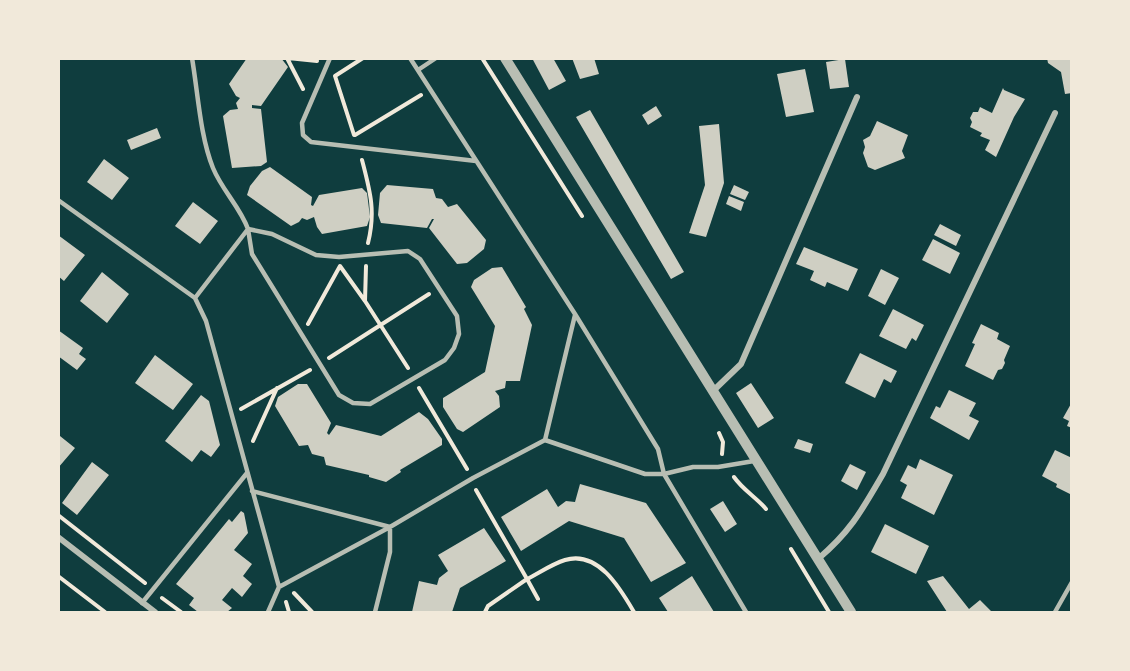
<svg xmlns="http://www.w3.org/2000/svg" width="1130" height="671" font-family="Figtree,sans-serif">
  <rect width="100%" height="100%" fill="#0f3d3e"/>
  <path fill="#cfcfc3" d="M247 58H281L288 67 261 106 252 105V108L261 109 267 162 261 166 232 168 223 116 230 110 238 109 236 103 240 98 236 96 229 84Z
    M532 58H553L566 81 549 90Z
    M572 58H594L599 74 580 79Z
    M1047 58H1072V93L1065 94 1061 72 1048 63Z
    M845 59 849 87 830 89 826 62Z
    M805 69 814 112 786 117 777 74Z
    M1003 88 1004 90 1025 99 1014 117 996 157 985 150 990 140 980 136 982 133 970 127 972 122 970 118 973 112H978L980 107 992 113Z
    M656 106 662 116 648 125 642 115Z
    M590 110 684 272 671 279 576 117Z
    M877 121 908 135 902 151 905 158 875 170 868 167 863 153 865 147 863 140 870 136Z
    M719 124 724 183 706 237 689 233 705 185 699 126Z
    M157 128 161 138 131 150 127 140Z
    M104 159 129 178 112 200 87 182Z
    M270 167 312 197 311 205 313 206 319 195 362 188 367 193 370 217 367 226 322 234 317 227 314 217 307 220 302 218 299 222 291 226 247 195 250 186 262 171Z
    M387 185 433 189 436 198 442 199 448 207 457 204 486 240 484 249 467 263 457 264 429 228 434 219H432L427 228 381 223 378 215 380 193Z
    M734 185 749 192 745 200 730 194Z
    M729 196 744 202 741 211 726 204Z
    M193 202 218 221 200 244 175 226Z
    M940 224 961 235 956 246 934 235Z
    M58 235 85 255 64 281 58 276Z
    M933 239 960 253 950 274 922 260Z
    M804 247 858 269 848 291 827 282 825 287 810 280 814 271 796 264Z
    M502 267 526 307 524 309 532 325 520 381H506L505 388 495 391 499 396 500 407 463 432 457 429 443 407V398L485 372 495 326 471 287 474 280 492 268Z
    M881 269 899 278 885 305 868 296Z
    M102 272 129 294 107 323 80 301Z
    M893 309 924 325 916 341 912 338 906 349 879 336Z
    M981 324 999 333 997 339 1010 346 1004 360 1005 363 1002 369 998 370 993 380 965 366 975 344 972 343Z
    M58 330 83 348 79 354 86 359 77 370 58 356Z
    M860 353 897 371 891 383 884 379 875 398 845 383Z
    M155 355 193 384 173 410 135 383Z
    M751 383 774 418 758 428 736 393Z
    M298 384H307L331 423 327 433 329 435 336 425 381 436 419 412 428 419 442 439V445L400 470 401 472 386 482 369 477V475L326 465 324 457 312 454 308 445 299 446 275 406 278 397Z
    M949 390 976 403 969 416 979 421 969 440 930 418 936 406 940 408Z
    M201 395 209 401 220 445 211 457 201 450 192 462 165 441Z
    M1072 402V428L1067 426 1069 421 1063 418Z
    M60 436 75 448 58 468V438Z
    M798 439 813 444 810 453 794 448Z
    M1055 450 1072 458V490L1070 494 1056 487 1057 484 1042 476Z
    M920 459 953 475 934 515 901 498 907 485 900 481 908 465 916 469Z
    M92 462 109 475 77 515 62 503Z
    M850 464 866 472 857 490 841 481Z
    M580 484 646 503 686 563 651 582 624 538 569 521 521 551 501 517 547 489 558 507 566 501 575 502Z
    M723 501 737 524 725 532 710 509Z
    M241 511 244 513 248 533 234 550 252 564 243 576 252 584 242 597 232 588 222 600 232 608 227 612H198L189 605 194 598 176 584 229 519 232 522Z
    M885 524 929 546 916 574 871 552Z
    M484 528 506 561 460 588 452 612H412L419 581 437 585 439 578 448 571 438 555Z
    M692 576 714 612H668L659 598Z
    M943 576 969 609 980 600 992 612H947L927 581Z"/>
  <g fill="none" stroke-linecap="round" stroke-linejoin="round">
    <path stroke="#f1e9da" stroke-width="4" d="M287 58 303 89
      M288 58 317 61
      M482 58 582 216
      M354 135 335 76 363 58
      M355 135 421 95
      M362 160C370 191 376 211 368 243
      M366 266 365 301 408 368
      M308 324 340 266 365 301
      M329 358 429 294
      M419 388 467 469
      M241 409 310 370
      M719 433 723 442 722 454
      M253 441 277 388
      M734 477C743 490 756 497 766 509
      M476 490 527 579 488 606 485 612
      M58 515 145 583
      M791 549 829 612
      M58 576 105 612
      M294 593 312 612
      M162 598 181 612
      M538 599 527 579C539 573 552 564 565 560 598 550 620 588 634 612
      M286 602 289 612"/>
    <path stroke="#b8beb3" stroke-width="4.5" d="M192 58C198 93 200 136 213 168 222 190 240 207 248 229L195 298
      M330 58 302 123 303 135 311 142 476 161
      M410 58 575 314 658 449 664 474 746 612
      M418 70 436 58
      M58 200 195 298 206 321 279 587 268 612
      M248 229 272 234 316 255 339 257 408 251 420 259 457 316 459 334 454 348 445 360 370 404 353 403 339 395 252 254Z
      M545 440 645 474H664L693 467H718L754 461
      M252 491 390 527V552L375 612
      M279 587 390 527 473 478 545 440 575 315
      M142 603 247 473
      M1055 612 1072 582"/>
    <path stroke="#b8beb3" stroke-width="6" d="M713 391 741 364 857 97
      M58 537 155 612
      M818 559C851 531 862 510 883 474L1055 113"/>
    <path stroke="#b8beb3" stroke-width="10" d="M505 58 851 612"/>
  </g>
  <rect width="1130" height="671" fill="none" stroke="#f1e9da" stroke-width="120"/>
</svg>
